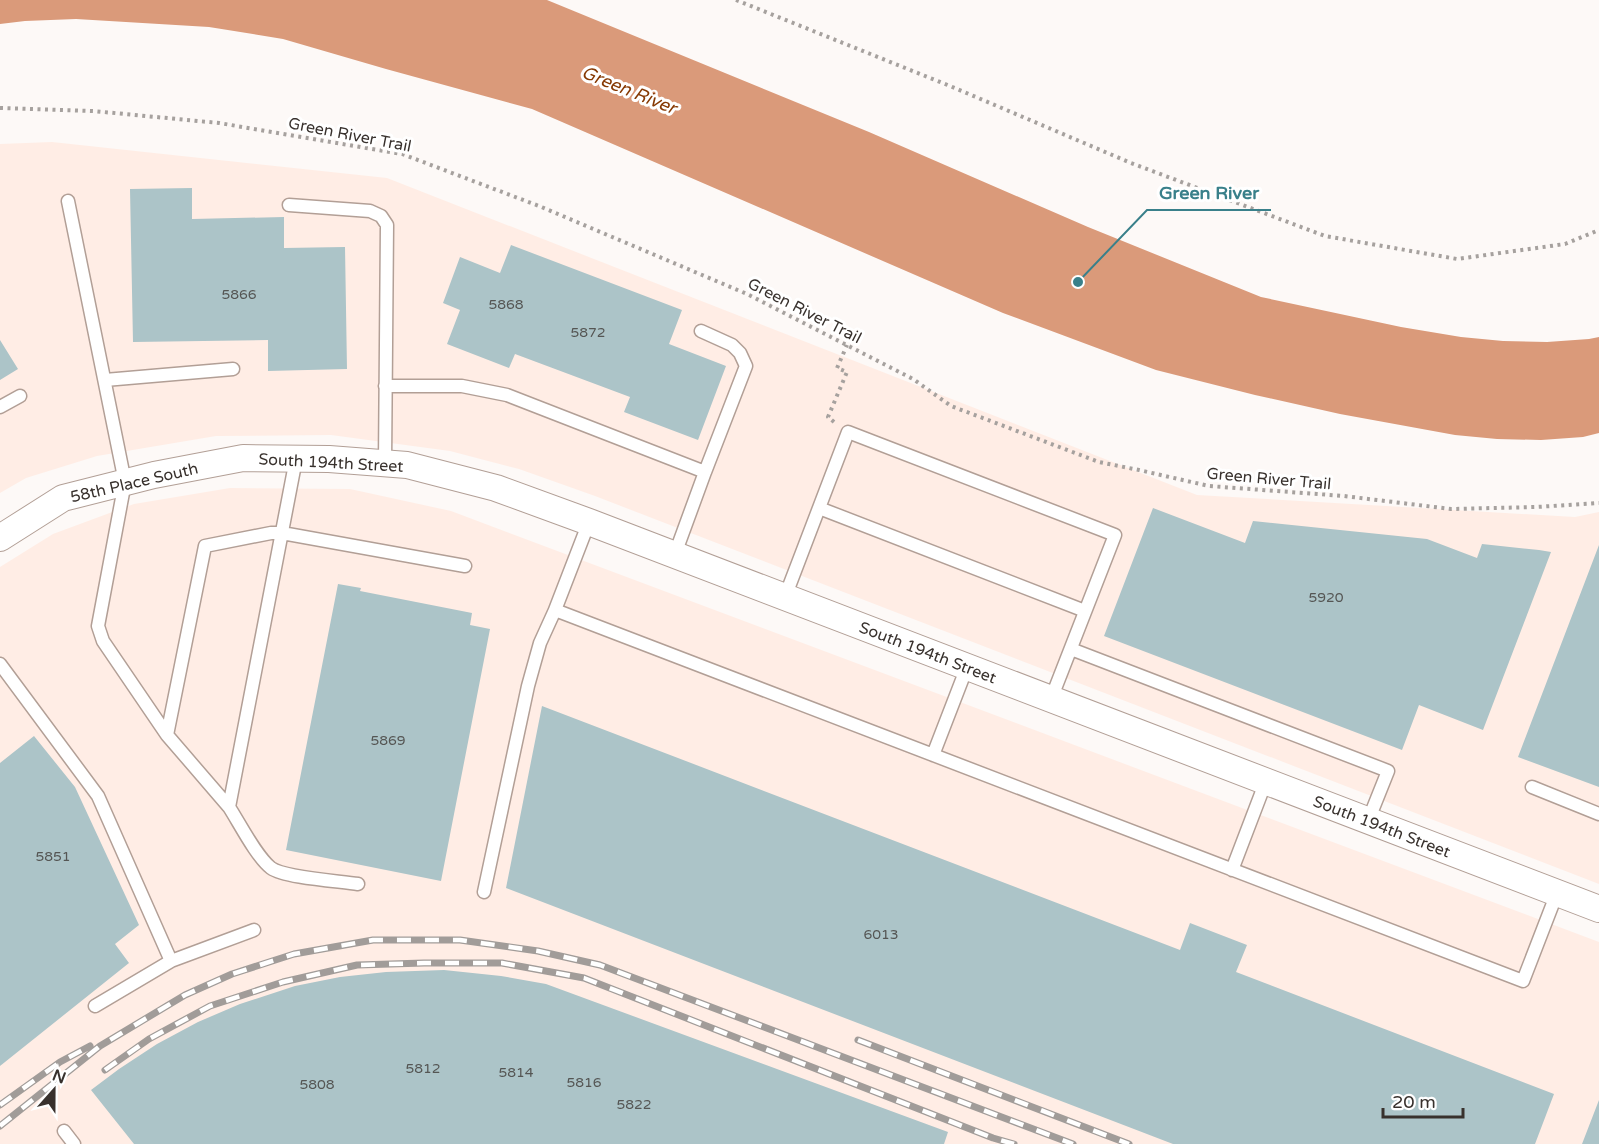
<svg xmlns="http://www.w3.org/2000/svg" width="1599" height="1144" font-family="'Varela Round',sans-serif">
  <rect width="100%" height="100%" fill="#fdf9f7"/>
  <path fill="#ffede5" d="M52 142 387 178 1197 495 1575 517 1599 512V884L595 496 519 469 450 451 331 435 216 436 97 456 26 478 0 493V144Z
    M230 488 350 489 451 511 1599 942V1144H0V567L53 534 134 504Z"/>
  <path fill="#da9a7a" d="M0 0H547L869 132 1088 227 1261 297 1401 327 1461 337 1503 341 1547 342 1589 339 1599 337V433L1583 437 1541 440 1497 439 1455 435 1340 414 1255 395 1156 370 1003 313 532 109 386 69 283 39 209 27 76 19 25 21 0 24Z"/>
  <path fill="#acc4c8" d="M192 188V219L284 217V248L345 247 347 369 268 371V340L133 342 130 189Z
    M511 245 682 310 669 344 726 366 698 440 624 412 630 397 515 354 509 368 447 344 460 310 443 303 460 257 500 273Z
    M0 340 18 369 0 380Z
    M1153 508 1245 543 1253 521 1427 539 1477 558 1482 544 1539 550 1551 552 1483 730 1419 705 1402 750 1104 636Z
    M1599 545V787L1518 757Z
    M338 584 361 588 360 591 472 613 470 625 490 629 441 881 286 850Z
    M542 706 1180 950 1190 923 1247 945 1236 972 1554 1094 1535 1144H1173L506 888Z
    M34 736 75 787 139 925 115 944 129 963 0 1066V763Z
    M444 970 501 976 546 984 948 1132 944 1144H134L91 1090 119 1069 157 1044 198 1022 240 1004 295 986 340 977 386 972Z
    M1599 1100V1144H1582Z"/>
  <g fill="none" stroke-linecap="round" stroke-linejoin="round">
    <defs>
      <path id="lane" d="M68 201 125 482 98 626 103 641 167 735 229 807
        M289 205 370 211 381 216 387 225 385 464
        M105 380 233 369
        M385 386H462L507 395 705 472 746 366 740 353 732 345 701 331
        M0 407 20 396
        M296 459 229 807C240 824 256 856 271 868 285 878 339 881 358 884
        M819 508 1085 611
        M589 522 555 610 1523 981 1557 893
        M675 554 705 472
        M785 597 848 432 1115 535 1051 699
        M1071 649 1388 771 1368 821
        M0 664 98 796 171 961
        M167 735 205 546 271 533H282L465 566
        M933 755 967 667
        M1532 787 1599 814
        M1232 870 1266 781
        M484 892 528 686 540 643 555 610
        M95 1006 171 961 254 930
        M64 1131 74 1144"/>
      <path id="street" d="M0 538 63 498 154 475 243 458 329 459 407 465 496 488 589 522 1599 909"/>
    </defs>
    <use href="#lane" stroke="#b29f96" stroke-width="15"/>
    <use href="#street" stroke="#b29f96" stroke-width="28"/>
    <path stroke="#a6a19e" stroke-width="4" stroke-dasharray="3 4.5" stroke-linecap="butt" d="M736 0 950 86 1131 163 1325 236 1457 259 1565 244 1599 230
      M0 108 93 111 219 123 402 154 539 206 747 294 913 379 951 406 1099 462 1139 470 1209 486 1344 496 1451 509 1536 507 1599 503
      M834 422 828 417 847 372 837 368 847 345"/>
    <use href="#lane" stroke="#fff" stroke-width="12"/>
    <use href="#street" stroke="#fff" stroke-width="26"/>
    <defs>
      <path id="rail" d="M858 1040 1129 1144
        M105 1070 149 1039 210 1006 283 982 357 965 424 963H502L584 978 993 1138 1014 1144
        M0 1105 60 1062 90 1046
        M0 1126 100 1046 185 995 232 974 294 954 373 940H460L538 951 600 965 1073 1144"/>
    </defs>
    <use href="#rail" stroke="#a19c99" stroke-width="7"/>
    <use href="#rail" stroke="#fff" stroke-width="4.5" stroke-dasharray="14" stroke-linecap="butt"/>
  </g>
  <g text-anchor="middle" stroke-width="6" stroke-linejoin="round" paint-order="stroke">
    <g font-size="14" fill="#555654">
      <text x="239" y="299">5866</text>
      <text x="506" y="309">5868</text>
      <text x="588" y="337">5872</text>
      <text x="1326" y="602">5920</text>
      <text x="388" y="745">5869</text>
      <text x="53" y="861">5851</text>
      <text x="881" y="939">6013</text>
      <text x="423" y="1073">5812</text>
      <text x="516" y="1077">5814</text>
      <text x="584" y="1087">5816</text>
      <text x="317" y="1089">5808</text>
      <text x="634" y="1109">5822</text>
    </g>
    <g font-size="16" fill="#38312d" stroke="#fff">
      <text transform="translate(350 134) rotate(11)" y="6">Green River Trail</text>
      <text transform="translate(805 310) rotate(27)" y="6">Green River Trail</text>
      <text transform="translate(331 462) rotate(3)" y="6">South 194th Street</text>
      <text transform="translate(1269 478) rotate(5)" y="6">Green River Trail</text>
      <text transform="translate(134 482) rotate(-13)" y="6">58th Place South</text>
      <text transform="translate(928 652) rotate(21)" y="6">South 194th Street</text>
      <text transform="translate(1382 826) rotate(21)" y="6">South 194th Street</text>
    </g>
    <g font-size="18" font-style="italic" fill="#863903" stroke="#fff">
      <text transform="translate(629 90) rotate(22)" y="6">Green River</text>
    </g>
  </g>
  <path fill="none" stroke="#39808a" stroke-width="2" d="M1078 282L1147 210H1271"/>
  <circle fill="#39808a" stroke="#fff" stroke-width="2" cx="1078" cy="282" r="6"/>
  <g font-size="18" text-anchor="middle" font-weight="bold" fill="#39808a" stroke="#fff" stroke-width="6" stroke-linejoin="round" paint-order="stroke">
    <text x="1209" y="199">Green River</text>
  </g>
  <g transform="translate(54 1090) rotate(21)" stroke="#ffffff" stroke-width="4.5" paint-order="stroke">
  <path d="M0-4.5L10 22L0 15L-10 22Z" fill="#38312d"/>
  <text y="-9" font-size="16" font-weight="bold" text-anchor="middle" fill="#38312d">N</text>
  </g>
  <path d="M1383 1108v9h80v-9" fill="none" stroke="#38312d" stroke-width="3"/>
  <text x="1392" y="1108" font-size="18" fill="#38312d" stroke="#ffffff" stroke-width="4.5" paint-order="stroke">20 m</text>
</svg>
